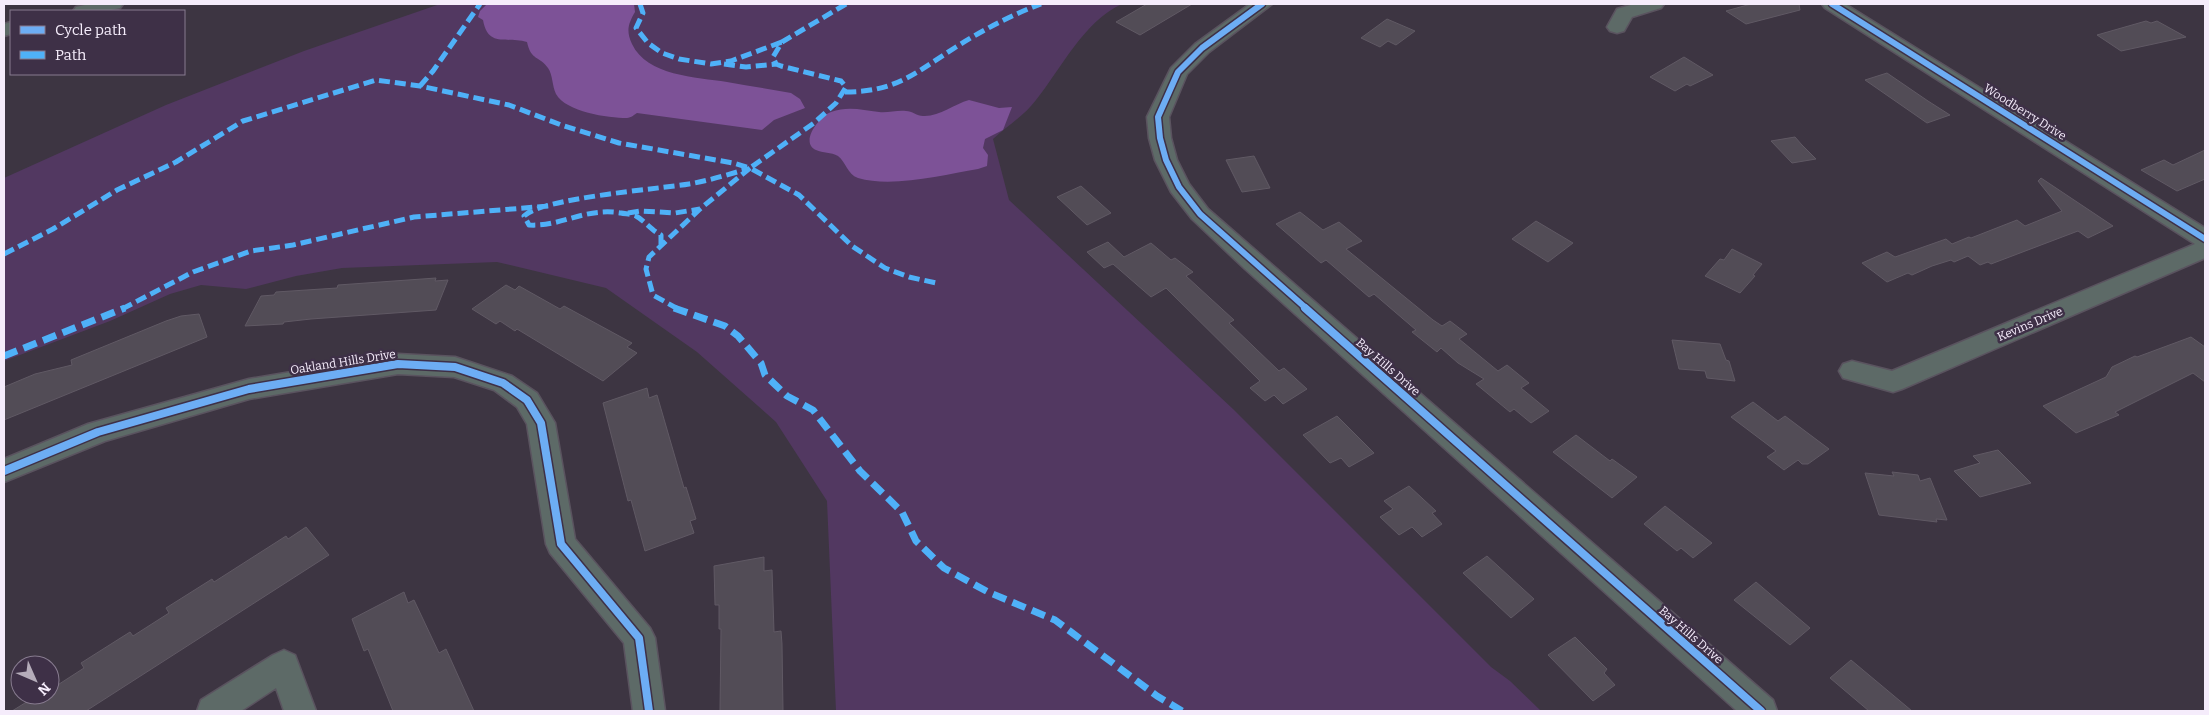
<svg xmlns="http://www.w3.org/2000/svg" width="2209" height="715" font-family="Bitter,serif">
  <rect width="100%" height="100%" fill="#3d3542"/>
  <path fill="#523861" d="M440 4H1122C1084 21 1061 69 1036 100 1025 115 1007 126 993 139L1009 200 1233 409 1491 667 1510 681 1541 711H836L827 501 776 422 697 352 606 288 497 262 342 268 296 276 246 289 201 285 170 294 110 321 4 361V178L166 105 304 51Z"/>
  <path fill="#7d5297" d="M487 4H634L635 12C628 24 626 31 632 44 647 76 696 77 727 82 748 86 770 89 791 93L800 99 805 108 774 120 762 130 637 113C635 114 631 118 627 118 608 118 566 112 556 94 552 86 553 75 548 68 540 56 531 61 527 42 506 36 488 48 483 20L478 17 480 11Z
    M969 100 999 108 1012 107 1003 130 985 139 983 148 988 155 987 166 978 169C943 175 892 188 858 178 847 174 846 162 838 156 831 152 823 153 816 150 799 142 820 116 831 112 848 106 862 110 879 112 888 113 897 110 906 111 912 111 917 116 923 116 939 117 954 104 969 100Z"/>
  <path fill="#524c56" stroke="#605964" d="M1147 4H1192L1140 35 1116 22Z
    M1799 4 1800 10 1746 24 1726 11 1751 4Z
    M1387 19 1415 31 1396 45 1388 41 1380 47 1361 38Z
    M2146 21 2151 23 2157 21 2186 37 2121 51 2097 35Z
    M1684 57 1713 75 1690 86 1687 84 1675 91 1650 77Z
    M1887 73 1928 101 1950 115 1927 123 1865 80Z
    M1795 137 1802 145 1816 159 1792 163 1771 141Z
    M2205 150V179L2177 191 2141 170 2164 160 2173 165Z
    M1254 156 1270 188 1242 192 1226 160Z
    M2041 178 2113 226 2088 238 2078 231 1991 264 1988 262 1980 265 1968 256 1954 262 1951 260 1932 266 1912 275 1908 273 1887 282 1862 263 1887 252 1895 257 1946 239 1952 244 1969 237 1971 238 2017 220 2025 226 2062 211 2038 181Z
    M1081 186 1111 213 1087 225 1057 197Z
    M1300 212 1323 230 1339 222 1362 241 1346 249 1433 320 1442 326 1450 321 1467 334 1459 339 1498 371 1507 365 1529 383 1521 388 1549 411 1531 423 1514 409 1510 412 1476 384 1484 379 1458 363 1441 348 1437 352 1412 332 1416 330 1374 294 1369 297 1326 260 1321 263 1276 224Z
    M1536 221 1573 243 1548 262 1512 239Z
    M1108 242 1124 257 1151 243 1171 260 1175 258 1193 272 1186 276 1234 320 1229 323 1279 371 1284 368 1307 389 1283 404 1274 395 1265 401 1250 388 1260 381 1166 288 1151 297 1113 264 1104 268 1087 252Z
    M1732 249 1762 264 1753 275 1755 276 1740 293 1705 276 1720 259 1724 260Z
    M436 278 435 281 448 280 436 310 311 319 284 322 283 324 245 326 261 296 274 295 276 292 337 288 338 285Z
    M506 285 515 290 519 286 560 309 564 306 632 343 627 347 637 353 603 381 517 329 515 331 500 321 496 324 472 309Z
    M199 314 207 337 4 420V387L35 374 72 365 71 360 166 321 181 316Z
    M2191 337 2205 347V382L2193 373 2115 412 2119 415 2076 433 2043 406 2106 377 2112 367 2135 356 2137 357Z
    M1672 340 1720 344 1726 360 1729 361 1735 381 1707 378 1705 371 1679 369Z
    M647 388 649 398 657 395 684 488 686 487 696 519 690 521 694 533 645 551 631 500 628 501 603 403Z
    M1753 402 1778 421 1785 416 1829 449 1808 464H1802L1798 460 1784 470 1767 457 1776 451 1731 417Z
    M1337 416 1374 453 1349 467 1341 458 1330 463 1303 435Z
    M1576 435 1610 461 1612 459 1637 477 1612 498 1553 452Z
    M1998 450 2031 483 1980 497 1954 471 1980 463 1973 456Z
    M1892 472 1918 475 1920 481 1930 478 1947 520 1936 519 1937 522 1879 515 1865 473 1894 476Z
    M1409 486 1436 511 1432 513 1442 524 1422 537 1412 527 1399 535 1380 517 1393 509 1384 501Z
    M1665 506 1689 525 1712 543 1693 558 1681 548 1677 551 1644 524Z
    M306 527 329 555 86 711H12L38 695H50V687L53 688 84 668 81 663 130 632 133 636 169 613 166 608 212 579 214 582 286 536 288 539Z
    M1487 556 1534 599 1511 618 1463 573Z
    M764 557V571L772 570 774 632 781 631 782 644 783 711H720L721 629H719V605H715L714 566Z
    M1756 582 1810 628 1790 645 1734 600Z
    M404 592 408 603 414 600 439 653 446 649 474 711H393L368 649 364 651 352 619Z
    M1575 637 1607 669 1604 673 1615 685 1593 701 1548 655Z
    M1851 660 1912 711H1869L1830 678Z"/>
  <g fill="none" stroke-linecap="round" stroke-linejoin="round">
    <defs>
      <path id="minor" d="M89 4H123L120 8 107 11H73L76 7Z
        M1250 4H1272L1209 52 1187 74 1169 117 1171 138 1177 160 1189 184 1208 209 1773 700 1777 711H1737L1245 269 1192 219 1171 192 1155 160 1149 138 1147 117 1171 68 1195 44Z
        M1634 4H1664L1661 8 1632 17 1624 31 1617 33 1610 31 1607 27 1617 9Z
        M1822 4H1845L2205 228V258L1902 389 1893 392 1843 378 1839 371 1843 364 1852 361 1892 371 2195 244 1825 8Z
        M11 22V34L4 36V24Z
        M398 354 455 357 512 376 537 393 555 423 575 539 650 628 655 638 665 711H633L624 643 550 553 546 544 527 424 517 407 494 390 454 377 398 374 249 399 105 441 4 482V459L88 424 249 379Z
        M284 650 295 655 316 711H284L276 688 241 711H197L201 700 273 655Z"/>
    </defs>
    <use href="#minor" stroke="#5a535f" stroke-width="3"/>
    <use href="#minor" fill="#5d6a67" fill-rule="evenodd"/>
    <path stroke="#4fb1f8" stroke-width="5" stroke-dasharray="11 5" stroke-linecap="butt" d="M640 4 643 13 636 28 648 43 662 53 679 59 711 64 731 61 782 42
      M846 4 782 42 773 57 776 64 781 66 841 81 846 87 836 103 814 123 750 168 799 195 852 246 885 268 909 277 936 283
      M724 64 746 67 776 64
      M420 86 433 71 480 4
      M845 92C896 92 915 73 956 47 983 30 1011 15 1041 4
      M628 213 641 211 675 213 700 209
      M661 245V235C651 230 645 221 636 216 632 214 625 214 621 213 585 207 561 227 529 225L524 216C542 198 658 189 689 184 708 181 729 174 748 169
      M4 254 53 229 117 190 176 162 243 121 376 80 420 86 509 105 564 126 619 143 733 163 750 168
      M122 309 193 272 251 251 293 245 414 217 549 206
      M678 309 653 295 646 269 649 257 700 209 750 168"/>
    <path stroke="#4fb1f8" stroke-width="7" stroke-dasharray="14 7" stroke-linecap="butt" d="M674 308 725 326 738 336 761 363 765 375 787 396 813 410 860 471 902 512 916 541 944 568 988 592 1055 620 1157 696 1182 711
      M4 356 125 308"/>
    <defs>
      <path id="cycleway-far1" d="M1262 4 1202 48 1178 72 1158 117 1160 138 1166 160 1179 187 1200 214 1307 309
        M1832 4 2205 239"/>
      <path id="cycleway" d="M1305 308 1761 711
        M4 471 98 432 249 389 398 364 455 367 503 383 527 400 541 423 561 544 639 638 649 711"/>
    </defs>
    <use href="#cycleway-far1" stroke="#3e3047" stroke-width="9"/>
    <use href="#cycleway" stroke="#3e3047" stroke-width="11"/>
    <use href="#cycleway-far1" stroke="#6dadf4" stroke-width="6"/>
    <use href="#cycleway" stroke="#6dadf4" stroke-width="8"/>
  </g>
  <g text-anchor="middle" stroke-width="5" stroke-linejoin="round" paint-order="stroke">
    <g font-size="12" fill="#f5ecfb" stroke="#3e3047">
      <text transform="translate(2025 112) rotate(32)" y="4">Woodberry Drive</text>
      <text transform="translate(2030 324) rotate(-23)" y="4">Kevins Drive</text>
      <text transform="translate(343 362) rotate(-9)" y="4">Oakland Hills Drive</text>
      <text transform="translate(1388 367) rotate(41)" y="4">Bay Hills Drive</text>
      <text transform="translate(1691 635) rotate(41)" y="4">Bay Hills Drive</text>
    </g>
  </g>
  <rect width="2209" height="715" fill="none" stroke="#f5ecfb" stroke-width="10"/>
  <rect x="10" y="10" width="175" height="65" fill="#3e3047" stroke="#877b8f"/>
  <rect x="20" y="26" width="25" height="8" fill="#6dadf4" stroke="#877b8f"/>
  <text x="55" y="35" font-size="15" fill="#f5ecfb">Cycle path</text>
  <rect x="20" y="51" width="25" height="8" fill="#4fb1f8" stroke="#877b8f"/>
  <text x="55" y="60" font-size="15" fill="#f5ecfb">Path</text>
  <g transform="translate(35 680) rotate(135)"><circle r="24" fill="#3e3047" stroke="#877b8f"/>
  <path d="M0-4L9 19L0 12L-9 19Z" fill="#b5acba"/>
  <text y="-8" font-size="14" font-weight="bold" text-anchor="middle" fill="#f5ecfb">N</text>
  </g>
</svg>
